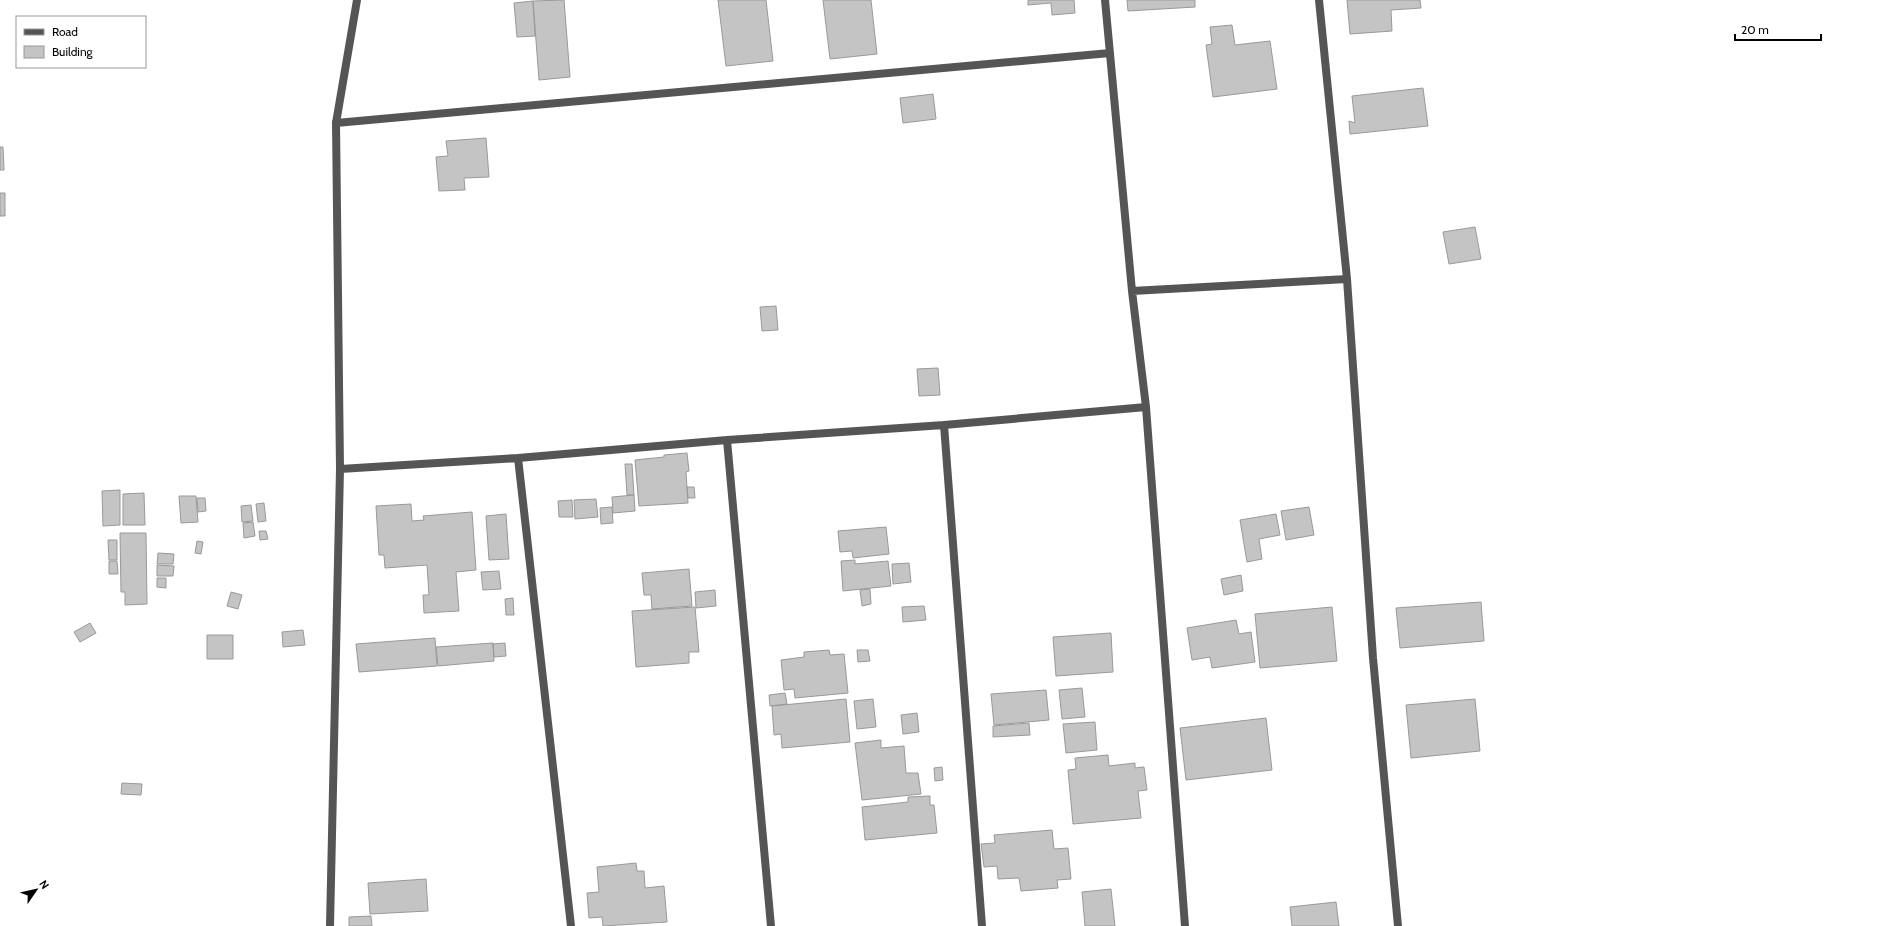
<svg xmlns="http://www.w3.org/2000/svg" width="1879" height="926" font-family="Cabin,sans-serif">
  <rect width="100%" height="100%" fill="#fff"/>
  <path fill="#c4c4c4" stroke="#999" d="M564 0 570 77 539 80 533 1Z
    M718 0H766L773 61 726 66Z
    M823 0H871L877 54 830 59Z
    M1028 0H1074L1075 13 1052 15 1051 3 1028 5Z
    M1127 0H1195V7L1128 11Z
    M1347 0H1420L1421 8 1391 10 1392 31 1350 34Z
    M533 1 535 36 517 37 514 3Z
    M1232 25 1235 45 1270 41 1277 89 1213 97 1206 45 1212 44 1210 27Z
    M1423 88 1428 126 1350 134 1349 121 1355 123 1352 96Z
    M933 94 936 119 903 123 900 98Z
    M486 138 489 177 464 178 465 190 439 191 436 157 448 156 446 141Z
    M0 147H3L4 170H0Z
    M0 193H5V216H0Z
    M1475 227 1481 259 1449 264 1443 232Z
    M776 306 778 330 762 331 760 307Z
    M938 368 940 395 919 396 917 369Z
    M687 453 689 471 686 472 688 503 639 506 635 460 664 457V455Z
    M625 464H632L634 495H627Z
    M687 487H694L695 498H688Z
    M120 490V525L103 526 102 491Z
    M144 493 145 525H123V494Z
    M634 495 635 511 613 513 612 497Z
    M179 496H196L198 522 181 523Z
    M197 498H205L206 511 198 512Z
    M596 499 598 517 575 519 574 500Z
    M572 500 573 517H559L558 501Z
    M264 503 266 521 258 522 256 504Z
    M411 504 412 521 424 520 423 516 472 512 476 570 456 572 459 611 424 613 423 595H429L427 565 385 568 384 555H379L376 506Z
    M251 505 253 521 242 522 241 506Z
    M612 507 613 523 601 524 600 508Z
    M1309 507 1314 535 1286 540 1281 511Z
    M506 514 509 559 489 560 486 516Z
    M1276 514 1280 535 1259 539 1262 559 1247 562 1240 520Z
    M253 522 255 536 244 538 243 523Z
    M886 527 889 554 853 558 852 551 840 552 838 531Z
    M259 531H266L268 539 260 540Z
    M120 533H146L147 604 125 605V592H121Z
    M108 540H117V560H109Z
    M197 541 203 542 201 554 195 553Z
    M158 553 174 554 173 564H157Z
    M855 560V564L888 561 891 586 843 591 841 561Z
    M109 561H117L118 574H109Z
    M909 563 911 582 893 584 892 564Z
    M157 565 174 566 173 576H157Z
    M689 569 692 606 652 609 651 595H644L642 573Z
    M499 571 501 589 483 590 481 572Z
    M1241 575 1243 591 1224 595 1221 579Z
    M157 578H166V588L157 587Z
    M870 589 871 604 862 606 860 590Z
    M715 590 716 606 696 608 695 592Z
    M231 592 242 595 238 609 227 606Z
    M513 598 514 615H506L505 599Z
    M1481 602 1484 641 1400 648 1396 608Z
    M924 606 926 620 903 622 902 607Z
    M695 607 699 652H689V663L636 667 632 611Z
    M1332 607 1337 661 1260 668 1255 614Z
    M1236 620 1239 634 1251 632 1255 662 1212 668 1210 657 1192 660 1187 628Z
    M90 623 96 633 80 642 74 632Z
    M303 630 305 645 283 647 282 632Z
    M1111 633 1113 672 1056 676 1053 637Z
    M207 635H233V659H207Z
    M435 638 437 666 359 672 356 644Z
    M493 643 494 661 438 666 436 647Z
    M505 643 506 656 494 657 493 644Z
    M829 650 830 655 844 654 848 693 795 698 794 689 784 690 781 660 804 657V652Z
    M857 650H868L870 661 858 662Z
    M1082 688 1085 717 1062 719 1059 690Z
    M1046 690 1049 720 994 725 991 694Z
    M785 693 787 704 770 706 769 695Z
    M846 699 850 742 782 748 781 734 774 735 772 706Z
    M873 699 876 727 857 729 854 701Z
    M1475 699 1480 751 1411 758 1406 705Z
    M917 713 919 732 903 734 901 715Z
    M1266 718 1272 770 1186 780 1180 728Z
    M1095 722 1097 750 1066 753 1063 724Z
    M1029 723 1030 735 993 737V726Z
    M881 740V748L904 746 906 773H918L921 794 862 800 855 743Z
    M1108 755 1109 766 1135 763V768L1144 767 1147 790 1138 791 1141 818 1073 824 1068 770 1076 769 1075 758Z
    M942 767 943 780 935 781 934 768Z
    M122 783 142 784 141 795 121 794Z
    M930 796V805H934L937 833 865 840 862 807 908 802V797Z
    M1052 830 1054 849 1068 848 1071 879 1057 880 1058 888 1021 891 1019 878 998 879 997 866 984 867 981 844 995 843 994 835Z
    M636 863 637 871H644L645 888 664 886 667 922 603 926 602 917 589 918 587 893 599 892 597 867Z
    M426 879 428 911 370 914 368 883Z
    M1111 889 1115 926H1085L1082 892Z
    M1336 902 1339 926H1292L1290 907Z
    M371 916 372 926H349V917Z"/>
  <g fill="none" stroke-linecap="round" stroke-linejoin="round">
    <path stroke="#555" stroke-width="8" d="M1105 0 1132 291 1146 407 1185 926
      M1319 0 1347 279 1373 658 1398 926
      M336 123 1110 53
      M1132 291 1347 279
      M944 425 982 926
      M727 440 771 926
      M518 458 571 926
      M340 469 518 458 727 440 944 425 1146 407"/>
    <path stroke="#555" stroke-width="8" d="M330 926 340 469 336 123 357 0"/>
  </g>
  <rect x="16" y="16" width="130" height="52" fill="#ffffff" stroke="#999999"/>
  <rect x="24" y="29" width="20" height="6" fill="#555555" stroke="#999999"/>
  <text x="52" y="36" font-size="12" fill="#000000">Road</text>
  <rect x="24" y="46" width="20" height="12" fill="#c4c4c4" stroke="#999999"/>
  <text x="52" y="56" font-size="12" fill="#000000">Building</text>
  <g transform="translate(36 890) rotate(56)" stroke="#ffffff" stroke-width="3" paint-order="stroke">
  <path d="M0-3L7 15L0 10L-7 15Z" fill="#000000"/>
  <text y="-6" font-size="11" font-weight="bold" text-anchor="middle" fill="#000000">N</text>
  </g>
  <path d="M1735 34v6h86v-6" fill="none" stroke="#000000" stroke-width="2"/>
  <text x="1741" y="34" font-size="12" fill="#000000" stroke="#ffffff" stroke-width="3" paint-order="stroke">20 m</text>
</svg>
